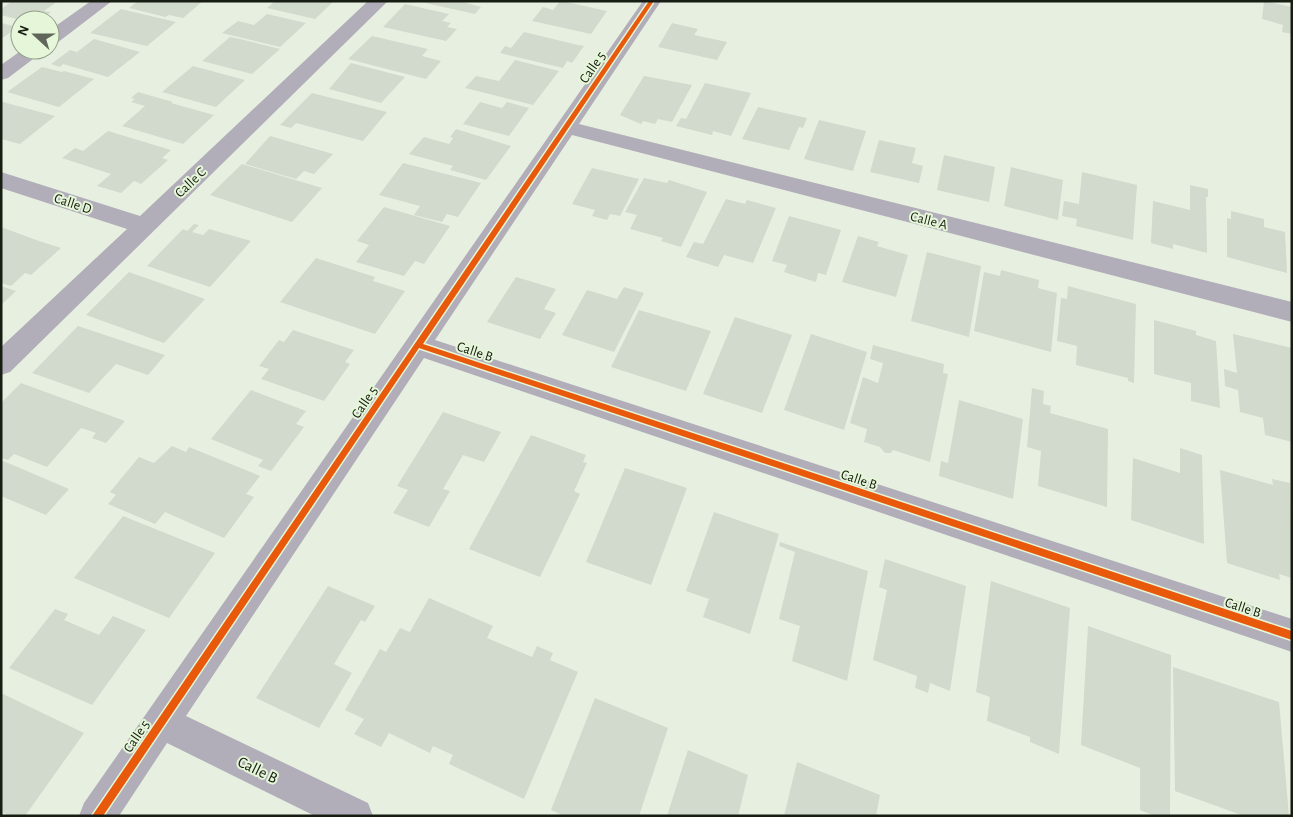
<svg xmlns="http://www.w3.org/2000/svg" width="1293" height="817" font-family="'Alegreya Sans',sans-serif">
  <rect width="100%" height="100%" fill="#e7f0e0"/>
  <path fill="#d2d9cd" d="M12 1H58L44 11 51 12 40 20H20L1 15V9Z
    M138 1H203L183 18 169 15 165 17 129 8Z
    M275 1H334L315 19 267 8Z
    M460 1 481 7 475 14 421 2Z
    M560 1H562L607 11 591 34 532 21 543 7 553 10Z
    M1264 1 1292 7V34L1282 32 1283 25 1262 19Z
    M405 4 449 14 442 21 451 23 447 27 457 29 446 41 383 27Z
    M121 9 176 22 147 46 90 33Z
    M267 14 306 23 280 47 222 33 238 21 254 25Z
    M1 23 18 27 1 39Z
    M672 23 698 29 694 35 727 42 717 60 658 47Z
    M524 32 578 45 584 46 572 63 567 61 563 68 500 53 505 46 511 48Z
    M372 36 428 49 422 56 441 61 426 79 348 59Z
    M230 37 240 39 280 49 252 74 202 61Z
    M94 39 140 52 108 77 63 64 60 67 51 64 70 50 77 52Z
    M515 60 559 71 533 105 465 88 476 76 499 81Z
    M351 63 405 77 381 103 329 89Z
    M193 66 245 80 216 107 162 92Z
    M42 67 62 72 64 71 94 79 59 107 7 92Z
    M644 76 692 85 672 122 658 119 655 124 643 121 641 124 620 115Z
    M705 83 751 93 731 136 713 131 712 135 676 126 681 118 686 119Z
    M138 92 173 102 171 103 214 115 183 144 122 126 145 106 131 102 135 99 131 98Z
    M312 93 387 112 363 141 296 123 291 128 280 125Z
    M3 102 55 116 20 144 1 139V103Z
    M480 102 502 108 507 102 529 108 509 136 463 124Z
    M758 107 807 118 803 128 799 127 789 150 742 139Z
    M819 120 866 131 853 171 804 159Z
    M456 129 511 146 486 180 450 170 453 166 409 154 424 137 449 144 453 138 450 137Z
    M108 131 171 150 162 158 168 160 141 184 134 181 121 193 97 186 111 174 62 158 75 148 83 151Z
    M270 136 333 154 314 174 304 171 296 179 245 164Z
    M879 140 916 148 912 163 923 166 919 183 870 172Z
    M944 155 995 167 989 202 937 190Z
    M403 163 481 183 458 217 447 214 442 222 414 215 420 206 379 195Z
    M242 164 322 188 292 222 210 195Z
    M1011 167 1063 180 1058 220 1004 206Z
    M592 168 639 179 620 216 610 214 607 220 592 216 595 210 572 204Z
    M1082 172 1137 185 1133 240 1076 226 1077 219 1062 216 1064 201 1079 204Z
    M644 178 667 183 669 180 707 192 681 247 661 241 663 238 630 229 637 215 625 212Z
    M1190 185 1208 189V197H1206L1207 253 1173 244V249L1151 243 1153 201 1190 210Z
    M726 199 745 204 747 200 776 208 753 263 724 255 718 267 686 257 694 242 703 244Z
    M384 207 450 226 424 264 415 261 404 276 356 262 369 245 357 241Z
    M1231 211 1264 219V227L1285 232 1287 273 1227 257V218L1231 219Z
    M789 216 841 230 826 275 818 273 816 282 784 272 787 265 772 261Z
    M194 224 199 225 192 232 203 235 209 229 251 241 210 287 147 266 183 229 187 231Z
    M1 227 39 241 61 248 31 275 25 273 11 286 1 283Z
    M858 236 879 242 877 246 908 255 896 297 842 282Z
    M927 252 981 266 969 337 911 321Z
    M316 258 375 277 373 281 405 291 375 334 280 302Z
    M1001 270 1039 280 1038 288 1057 293 1051 352 974 331 984 272 1000 276Z
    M129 272 205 299 164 343 86 315Z
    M516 277 556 289 544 309 556 313 540 339 487 322Z
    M1 286 16 291 1 305Z
    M1068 286 1136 304 1134 383 1128 381V378L1076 365 1077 346 1057 341 1061 298 1067 299Z
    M624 287 644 293 614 352 562 335 587 290 617 299Z
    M639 310 711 331 686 391 611 367Z
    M735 317 792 335 762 413 703 394Z
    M1154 320 1196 331V335L1216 341 1220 408 1191 401V383L1154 374Z
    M78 326 165 355 148 375 116 364 89 393 32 373Z
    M293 330 354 350 345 362 350 364 324 401 261 379 269 369 259 366 279 340 284 342Z
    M811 334 867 352 844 430 784 410Z
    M1233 334 1292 348V442L1265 435 1263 418 1240 412 1238 390 1225 386 1224 369 1237 373Z
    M873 345 944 364 943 373 948 374 930 462 893 450 891 453H885L880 447 864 442 867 429 850 423 863 377 878 383 883 363 870 359Z
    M21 383 125 421 106 443 92 438 96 433 81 428 47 467 14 454 8 460 1 458V403Z
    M1032 388 1044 391 1043 404 1051 406 1050 413 1108 429 1107 507 1038 486 1041 451 1027 447Z
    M251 390 306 411 296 424 304 427 271 471 258 466 263 460 211 439Z
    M959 400 1023 419 1013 499 939 476 941 461 948 463Z
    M443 412 501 432 484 462 463 455 443 489 450 491 429 527 393 513 408 490 397 486Z
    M531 435 586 455 583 462 587 463 574 491 580 494 540 577 469 549Z
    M172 446 186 452 189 447 260 476 246 494 254 497 224 538 165 512 155 524 108 504 116 495 110 492 139 457 154 463Z
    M1180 448 1202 455 1204 544 1131 520 1133 458 1180 473Z
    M1 460 69 489 46 515 1 496Z
    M625 468 687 488 651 585 586 562Z
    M1220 470 1273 485 1272 479 1290 483 1292 578 1279 574 1280 580 1227 563Z
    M714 512 779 534 750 634 703 617 709 599 686 591Z
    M123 516 215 553 169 618 74 578Z
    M780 542 868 571 847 681 792 661 800 626 779 619 795 552 779 546Z
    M885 559 966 586 950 691 930 683 928 693 915 688 917 676 873 660 887 590 879 587Z
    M991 581 1070 608 1059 754 1030 742V737L987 721 990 697 976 692Z
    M328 586 375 606 365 622 361 620 334 664 352 673 319 728 256 698Z
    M429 598 493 626 487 638 532 657 537 646 553 653 550 660 578 672 524 799 449 764 453 755 433 746 430 753 389 733 381 747 354 734 364 719 345 710 380 649 386 652 400 628 410 632Z
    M55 609 68 614 64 620 99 635 113 616 146 630 92 705 9 668Z
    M1088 626 1171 655 1170 816H1155L1140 810V768L1081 745Z
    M1173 667 1279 702 1289 816H1244L1175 791Z
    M1 693 84 733 25 816H9L4 813 1 816Z
    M595 698 668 728 639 816H564L551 810Z
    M688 750 748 775 738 816H667Z
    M797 762 880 795 876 816H784Z"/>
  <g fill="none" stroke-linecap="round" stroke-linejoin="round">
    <path fill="#b1adb9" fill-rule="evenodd" d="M91 1H112L57 43 50 45V30Z
      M368 1H388L10 372 1 375V347L127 229 1 188V172L140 216Z
      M643 1H661L579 124 1292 302V322L572 135 435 340 1292 619V652L424 358 186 716 368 803 373 816H315L167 743 119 816H79L84 803Z
      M22 50H45L8 78 1 80V65Z"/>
    <defs>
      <path id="cycleway" d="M649 1H654L423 344 1292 631V640L419 348 103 816H92Z"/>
    </defs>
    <use href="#cycleway" stroke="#e6f7d9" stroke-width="3"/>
    <use href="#cycleway" fill="#e8590c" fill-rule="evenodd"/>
  </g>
  <g text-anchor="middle" stroke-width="4" stroke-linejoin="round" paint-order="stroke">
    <g font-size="14" fill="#171d12" stroke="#e6f7d9">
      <text transform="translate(592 67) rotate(-55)" y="5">Calle 5</text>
      <text transform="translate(190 182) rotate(-44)" y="5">Calle C</text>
      <text transform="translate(73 203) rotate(18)" y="5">Calle D</text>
      <text transform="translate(929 220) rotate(14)" y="5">Calle A</text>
      <text transform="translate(475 351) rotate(18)" y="5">Calle B</text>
      <text transform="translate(364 402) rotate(-56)" y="5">Calle 5</text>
      <text transform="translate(859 479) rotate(18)" y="5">Calle B</text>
      <text transform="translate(1243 607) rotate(18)" y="5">Calle B</text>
      <text transform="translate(136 736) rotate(-56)" y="5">Calle 5</text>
    </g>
    <g font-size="16" fill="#171d12" stroke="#e6f7d9">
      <text transform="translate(258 769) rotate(26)" y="6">Calle B</text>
    </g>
  </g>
  <rect width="1293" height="817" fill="none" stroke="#171d12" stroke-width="5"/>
  <g transform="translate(35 35) rotate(291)"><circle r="24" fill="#e6f7d9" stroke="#93a089"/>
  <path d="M0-4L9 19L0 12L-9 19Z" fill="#60675a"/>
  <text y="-8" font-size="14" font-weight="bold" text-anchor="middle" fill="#171d12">N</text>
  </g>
</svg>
